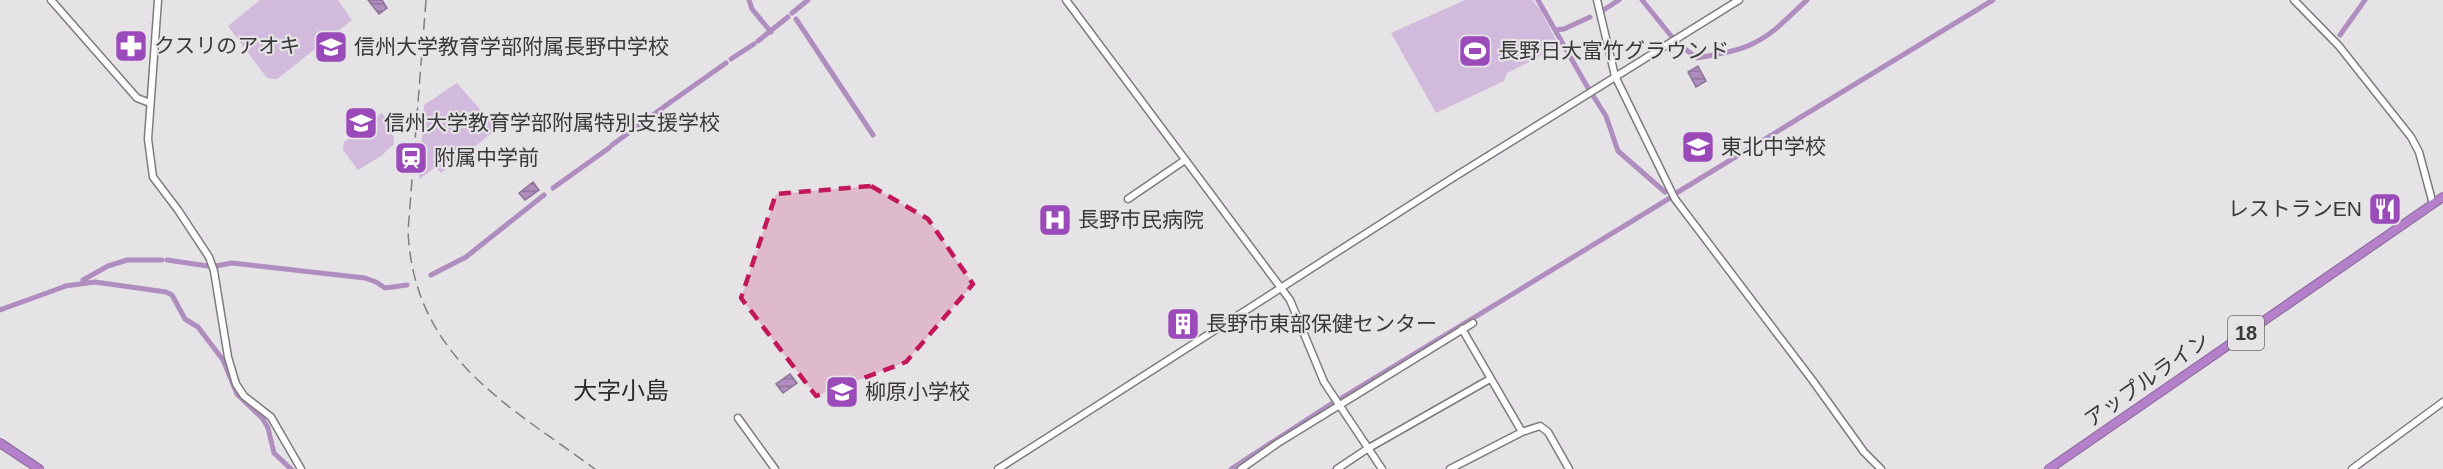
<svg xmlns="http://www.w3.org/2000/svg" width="2443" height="469" font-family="Arial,'Noto Sans JP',sans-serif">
  <defs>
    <pattern id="water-rules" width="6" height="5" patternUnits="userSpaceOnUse" patternTransform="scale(1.5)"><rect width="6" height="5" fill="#af8dbe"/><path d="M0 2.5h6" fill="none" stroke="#8f749b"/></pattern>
  </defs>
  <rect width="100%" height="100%" fill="#e6e3e7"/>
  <path fill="#d1badb" d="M260 0H338L352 20 277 79 267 78 228 26Z
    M1465 0H1532L1540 9 1558 44 1537 58 1507 73 1504 81 1436 113 1391 33Z
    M457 83 497 129 441 173 436 167 419 179 424 105Z
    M381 113 388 119 385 126 394 137V144L381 156 358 170 343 150 344 142Z"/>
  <path fill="url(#water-rules)" stroke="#8c7496" stroke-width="1.5" d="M368 0H382L387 8 379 14Z
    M1698 66 1706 81 1696 87 1688 72Z
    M533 182 539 190 525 200 519 193Z
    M790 374 797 383 783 393 776 384Z"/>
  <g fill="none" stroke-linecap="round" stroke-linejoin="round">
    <path stroke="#af8dbe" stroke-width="5" d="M749 0 752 9 771 32
      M1538 0 1588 88
      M1642 0 1672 37
      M1602 11 1619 0
      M792 13 808 0
      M796 19 873 135
      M1556 30 1564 29 1590 17
      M2340 35 2365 0
      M758 41 788 17
      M1677 43 1697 58C1717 54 1738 52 1756 42 1776 32 1791 14 1807 0
      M731 59 754 44
      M1592 94 1606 116 1618 151 1665 192
      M675 99 726 63
      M612 145 672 101
      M553 188 609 148
      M1678 192 1993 0
      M167 260 208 266
      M216 266 232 263 365 278 376 282 385 288 407 285
      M431 275 466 257 544 195
      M83 280 108 266 127 260H162
      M65 286 95 282 166 292 172 295 185 319 198 327 223 360 237 394 263 419 268 428 274 453 291 469
      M0 310 66 286
      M1342 398 1670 198
      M1231 469 1331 404"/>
    <defs>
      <path id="secondary" d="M51 0 137 98 150 103
        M158 0 148 139 153 177 178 210 209 257 214 271 228 357 236 384 244 396 271 417 301 469
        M1066 0 1290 300 1324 382 1382 469
        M1597 0 1615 76 1675 199 1813 381 1864 452 1881 469
        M2294 0 2339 46 2411 137 2419 152 2433 204
        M1128 199 1185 160
        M1462 329 1522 432
        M738 418 775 469
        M998 469 1451 179 1739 0
        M1241 469 1278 443 1473 323
        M1337 469 1367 449 1490 379
        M1450 469 1522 432 1540 426 1548 432 1569 469
        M2352 469 2443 402"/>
      <path id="highway" d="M0 443 39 469
        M2049 469 2443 197"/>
    </defs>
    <use href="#secondary" stroke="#7e7b7f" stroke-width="9"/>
    <use href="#highway" stroke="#896798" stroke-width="10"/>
    <use href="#secondary" stroke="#fff" stroke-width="6"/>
    <use href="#highway" stroke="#b480ca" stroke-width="8"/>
    <path stroke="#807f81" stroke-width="1.5" stroke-dasharray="12 6" stroke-linecap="butt" d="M426 0 408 231C414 356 505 403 595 469"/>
  </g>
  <path fill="#c2185b" fill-opacity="0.2" stroke="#c2185b" stroke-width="4.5" stroke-dasharray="12 8" stroke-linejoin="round" d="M871 186 928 219 973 284 906 362 816 396 741 298 776 194Z"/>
  <defs>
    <symbol id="pharmacy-square" viewBox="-11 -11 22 22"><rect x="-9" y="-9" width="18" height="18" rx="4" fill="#9b4aba" stroke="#e6e3e7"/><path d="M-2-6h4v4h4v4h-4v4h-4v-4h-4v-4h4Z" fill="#fff"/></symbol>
    <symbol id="school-square" viewBox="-11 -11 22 22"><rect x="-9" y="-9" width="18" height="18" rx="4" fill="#9b4aba" stroke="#e6e3e7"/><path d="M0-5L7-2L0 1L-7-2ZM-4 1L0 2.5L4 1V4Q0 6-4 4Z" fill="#fff"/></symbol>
    <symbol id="stadium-square" viewBox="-11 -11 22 22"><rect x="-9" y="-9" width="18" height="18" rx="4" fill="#9b4aba" stroke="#e6e3e7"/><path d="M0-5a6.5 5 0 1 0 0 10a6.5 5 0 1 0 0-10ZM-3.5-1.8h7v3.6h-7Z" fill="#fff"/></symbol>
    <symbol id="station-square" viewBox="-11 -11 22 22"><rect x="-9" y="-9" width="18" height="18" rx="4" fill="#9b4aba" stroke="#e6e3e7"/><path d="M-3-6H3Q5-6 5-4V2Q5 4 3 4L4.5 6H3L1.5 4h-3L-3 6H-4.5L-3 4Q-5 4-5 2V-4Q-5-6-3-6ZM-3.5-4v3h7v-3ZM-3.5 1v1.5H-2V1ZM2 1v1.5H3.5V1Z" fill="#fff"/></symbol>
    <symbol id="restaurant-square" viewBox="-11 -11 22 22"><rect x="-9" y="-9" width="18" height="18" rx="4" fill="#9b4aba" stroke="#e6e3e7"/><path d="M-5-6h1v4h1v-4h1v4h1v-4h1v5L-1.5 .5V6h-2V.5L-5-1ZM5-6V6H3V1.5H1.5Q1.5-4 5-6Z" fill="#fff"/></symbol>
    <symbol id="hospital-square" viewBox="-11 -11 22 22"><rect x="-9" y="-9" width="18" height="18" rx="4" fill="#9b4aba" stroke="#e6e3e7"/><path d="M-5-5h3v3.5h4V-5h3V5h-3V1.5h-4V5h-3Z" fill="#fff"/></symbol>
    <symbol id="building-square" viewBox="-11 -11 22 22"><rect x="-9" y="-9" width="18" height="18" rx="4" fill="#9b4aba" stroke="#e6e3e7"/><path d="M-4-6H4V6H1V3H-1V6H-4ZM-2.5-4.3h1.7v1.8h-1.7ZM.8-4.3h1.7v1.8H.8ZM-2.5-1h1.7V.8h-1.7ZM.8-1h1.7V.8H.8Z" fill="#fff"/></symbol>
  </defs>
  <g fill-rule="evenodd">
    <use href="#pharmacy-square" x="112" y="27" width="38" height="38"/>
    <use href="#school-square" x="312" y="28" width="38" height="38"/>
    <use href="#stadium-square" x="1456" y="32" width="38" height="38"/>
    <use href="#school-square" x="342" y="104" width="38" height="38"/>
    <use href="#school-square" x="1679" y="128" width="38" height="38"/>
    <use href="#station-square" x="392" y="139" width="38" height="38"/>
    <use href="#restaurant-square" x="2366" y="190" width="38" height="38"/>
    <use href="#hospital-square" x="1036" y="201" width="38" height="38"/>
    <use href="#building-square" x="1164" y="305" width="38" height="38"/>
    <use href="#school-square" x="823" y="373" width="38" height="38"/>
  </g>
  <g text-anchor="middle" stroke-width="4.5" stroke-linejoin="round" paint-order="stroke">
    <rect fill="#e6e3e7" stroke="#6d6b6e" stroke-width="1.5" x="2228" y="316" width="36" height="34" rx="4.5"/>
    <g font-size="20" font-weight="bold" fill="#39383a">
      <text x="2246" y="340">18</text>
    </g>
    <g font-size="21" fill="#39383a" stroke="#e6e3e7" text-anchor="start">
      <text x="154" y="53">クスリのアオキ</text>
      <text x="354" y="54">信州大学教育学部附属長野中学校</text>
      <text x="1498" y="58">長野日大富竹グラウンド</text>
      <text x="384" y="130">信州大学教育学部附属特別支援学校</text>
      <text x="1721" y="154">東北中学校</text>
      <text x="434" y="165">附属中学前</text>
      <text x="2362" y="216" text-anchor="end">レストランEN</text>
      <text x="1078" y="227">長野市民病院</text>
      <text x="1206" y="331">長野市東部保健センター</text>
      <text x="865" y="399">柳原小学校</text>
    </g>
    <g font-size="21" fill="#39383a" stroke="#e6e3e7">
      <text transform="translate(2147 380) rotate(-35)" y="7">アップルライン</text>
    </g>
    <g font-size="24" fill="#2d2b2e" stroke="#e6e3e7">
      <text x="621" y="399">大字小島</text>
    </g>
  </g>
</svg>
